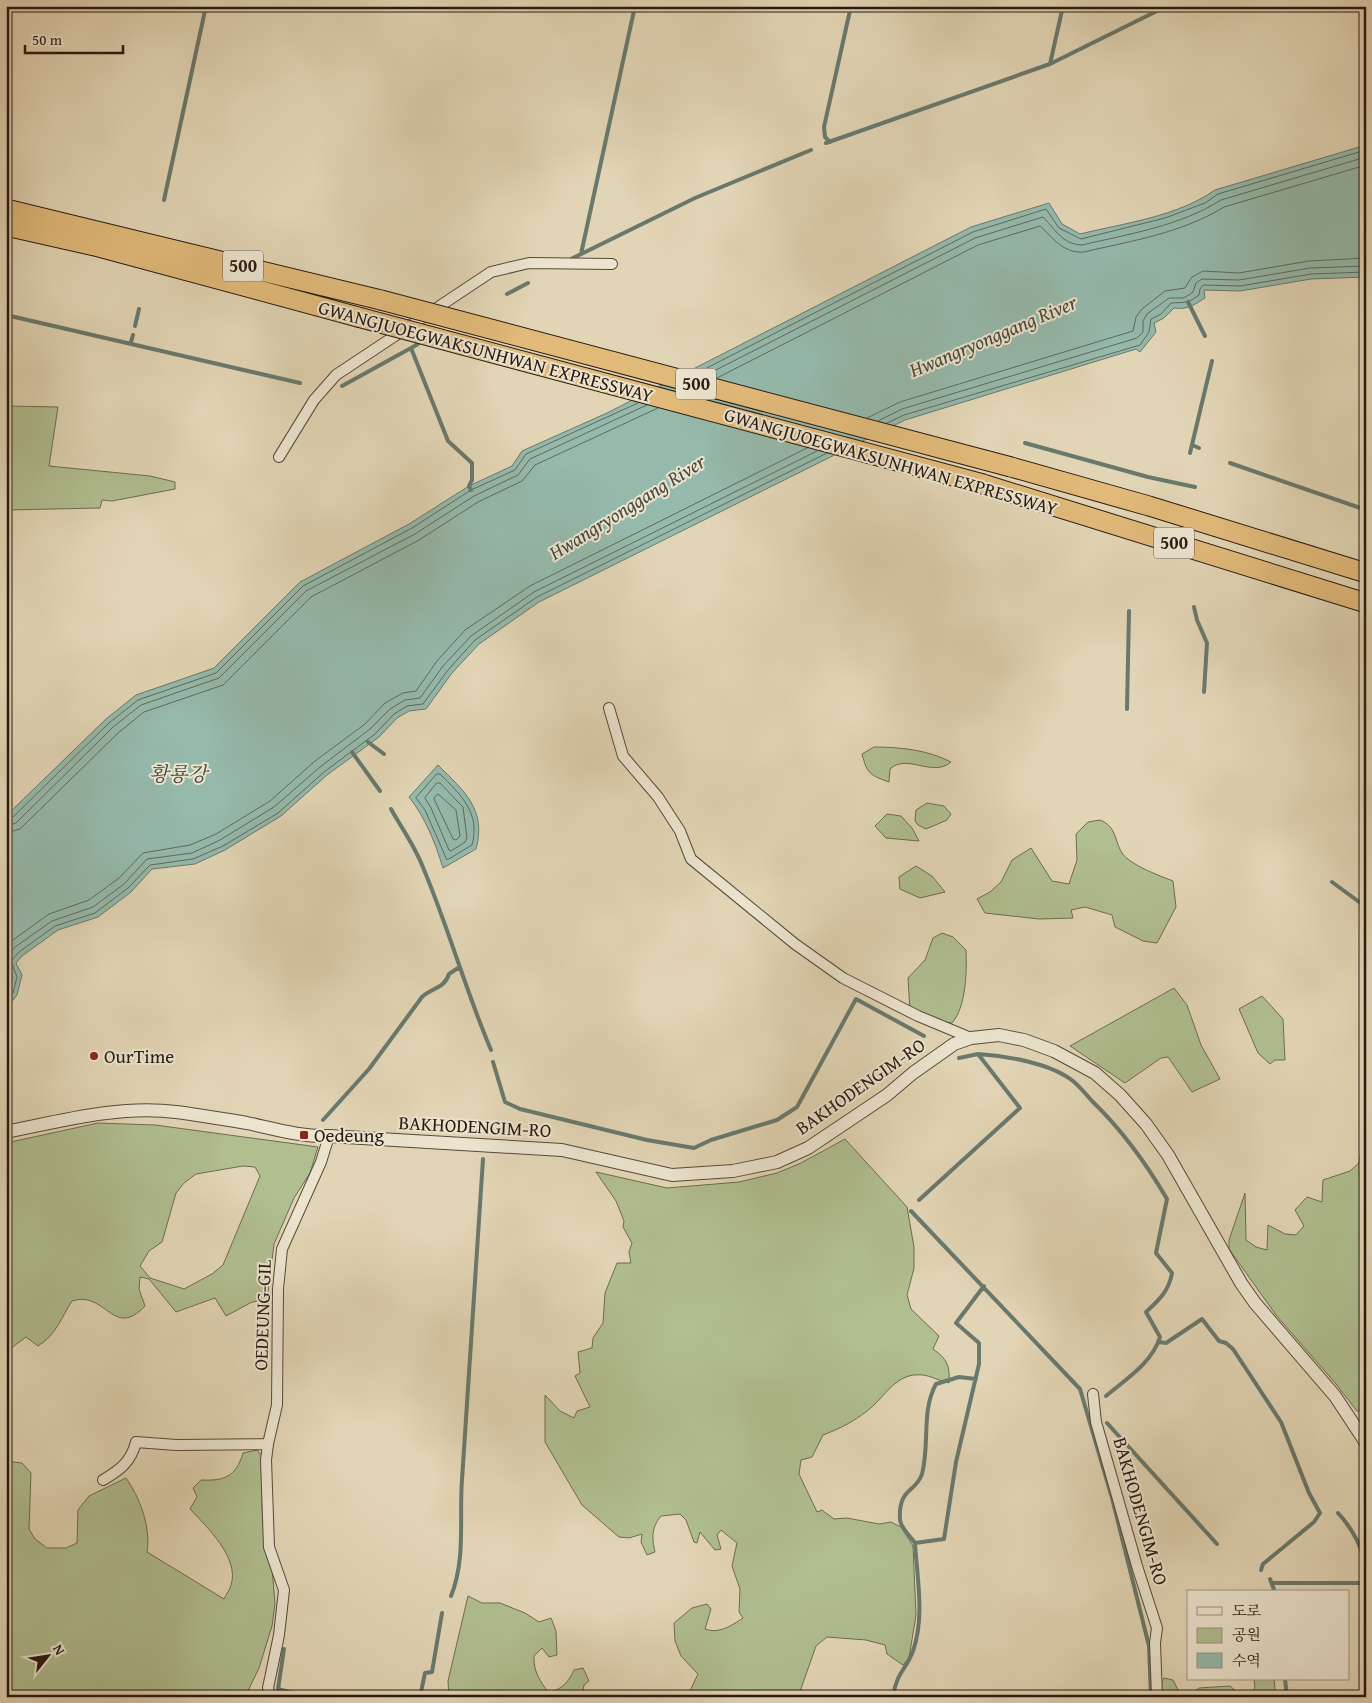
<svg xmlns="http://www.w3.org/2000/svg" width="1372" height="1703" font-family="'Gentium Book Plus','Noto Serif KR',serif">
  <rect width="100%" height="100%" fill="#e2d5b5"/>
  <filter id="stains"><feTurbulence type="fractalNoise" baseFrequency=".004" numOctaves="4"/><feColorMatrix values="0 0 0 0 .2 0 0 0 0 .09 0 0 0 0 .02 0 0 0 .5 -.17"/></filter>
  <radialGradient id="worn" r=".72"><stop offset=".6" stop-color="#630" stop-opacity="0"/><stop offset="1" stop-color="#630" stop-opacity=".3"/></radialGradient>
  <path fill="#b0be90" stroke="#6c6c50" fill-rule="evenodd" d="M6 406 58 407 49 466 150 476 175 482V489L112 501 102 500 100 508 6 510Z
    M874 747C900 747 928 750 951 762 933 778 907 753 890 769L889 782C870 775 867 774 862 754Z
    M927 803 944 806 951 814 947 820 926 829 918 825 915 821 916 810Z
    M887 814 901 816 912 828 919 841 886 838 875 826Z
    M1100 820C1117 827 1114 840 1122 853 1130 865 1160 876 1173 881L1176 907 1157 943 1143 941 1115 927 1112 915 1085 907 1071 910 1073 918 1039 919 985 913 977 899 990 892 1001 882 1012 860 1031 848 1052 881 1069 884 1077 860 1076 834 1088 822Z
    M916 866 932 876 945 892 920 898 900 889 899 877Z
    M942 933 953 937 966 950C967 972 966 1007 952 1023L939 1021 910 1011 908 978 925 960 933 938Z
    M1174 988 1187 1005 1201 1045 1220 1079 1192 1092 1168 1057 1161 1058 1125 1083 1070 1046Z
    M1262 996 1283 1019 1285 1060H1275L1270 1064 1258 1053 1239 1009Z
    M1366 1114V1411H1357L1336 1384 1276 1315 1229 1249V1240L1245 1193 1246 1240 1256 1247 1267 1250 1268 1225 1285 1234 1296 1235 1304 1226 1295 1210 1307 1197 1322 1202 1323 1180 1350 1171 1359 1163Z
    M98 1123 155 1125 318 1147 310 1173 294 1198 274 1244 267 1300 252 1302 226 1316 215 1298 176 1312 149 1279 140 1277 139 1289 145 1306C113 1340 106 1290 72 1301 61 1318 56 1335 38 1346L26 1337 6 1352V1143ZM243 1166 255 1167 260 1176 223 1265 212 1274 184 1289 150 1278 140 1266 149 1251 162 1242 176 1193 184 1183 196 1174Z
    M845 1139 907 1207 914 1247V1268L907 1295 911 1309 939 1336 933 1349C947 1359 950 1365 949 1383 940 1381 931 1376 923 1375 895 1372 886 1397 867 1411 853 1422 839 1429 823 1435L812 1457 801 1460 799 1474 817 1512 822 1510 834 1519 847 1518 879 1524 891 1522 901 1527 913 1546 916 1615 909 1658 903 1665 887 1654 885 1645 866 1640 827 1637 816 1646 798 1697H687L698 1674 681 1656 675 1641 674 1623 692 1608 707 1604 711 1609 705 1629C719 1634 731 1626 743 1618L739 1612 740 1589 732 1566 737 1543 721 1530 717 1535 721 1549 715 1550 700 1532 697 1543 694 1542 686 1520 680 1514 661 1516C651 1528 652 1538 655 1552L647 1555 641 1542 642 1534 629 1538 619 1537 582 1505 545 1442V1395L560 1411 574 1418 577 1411 590 1407 575 1376 580 1373 578 1352 592 1348 593 1338 603 1323 605 1293 617 1263H631L629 1252 632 1243 623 1227 624 1221 616 1201 596 1172 667 1188 739 1182 777 1173 801 1163Z
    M257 1450 263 1457 262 1507 265 1547 272 1567 275 1604 272 1626 259 1668 245 1697H6V1461L22 1463 31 1473 29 1529 35 1539 47 1548H66L77 1543 78 1510 89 1496 126 1478C140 1498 151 1527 147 1552L224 1599C226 1594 230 1590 231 1585 240 1558 206 1526 190 1509L197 1497 193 1488 201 1480C224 1481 236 1477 243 1453Z
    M468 1596 482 1603H500L525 1613 539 1622 551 1618 556 1631 557 1655 549 1657 542 1648 534 1656C533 1670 540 1682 549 1693 563 1688 568 1683 574 1670L583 1668 589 1681 584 1685 583 1690 594 1697H449L448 1681Z
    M1164 1678 1173 1680 1179 1692 1190 1695 1199 1688 1230 1686 1238 1693V1697H1161L1160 1684Z
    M1254 1679H1274L1276 1697H1251L1255 1687Z"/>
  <path fill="#95b9ab" stroke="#69796d" d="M1366 145V277L1311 279 1240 291 1204 290 1205 298C1194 305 1187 310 1174 308L1164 318 1154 323 1156 332 1140 352 1136 349 905 420 539 602 479 644 452 673 426 709 409 711 397 718 379 737 327 775 281 816 225 850 195 864 152 869 131 892 98 917 58 930 22 956 16 963 22 975 17 995 6 1009V816L106 719 136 695 214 668 300 582 409 524 469 486 512 466 522 451 607 413 971 227 1049 203 1062 224 1080 234C1125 223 1176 217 1215 190Z
    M438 765C463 790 487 809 476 849L443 868C435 842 426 819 409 797Z"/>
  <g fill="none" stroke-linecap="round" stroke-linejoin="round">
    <path stroke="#5e6a5e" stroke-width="1" d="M697 373 973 232 1046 209 1059 228 1081 239 1165 218 1205 203 1218 194 1366 150
      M706 375 975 238 1043 217C1054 228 1063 245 1082 245 1129 234 1180 226 1221 200L1366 157
      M717 378 978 245 1040 226C1052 237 1064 254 1084 252 1131 241 1182 233 1224 207L1366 165
      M867 418 900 402 1133 331 1136 317 1142 309 1165 291 1185 288 1192 277 1203 271 1239 273 1309 261 1366 258
      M878 421 902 409 1137 338 1143 332V321L1147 314 1169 298H1183L1189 295 1193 292 1196 283 1202 279 1239 280 1310 268 1366 266
      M887 423 904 415 1140 345 1149 332 1151 319 1161 314 1171 303C1185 302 1187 304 1199 295L1200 289 1203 285 1240 286 1311 274 1366 272
      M437 774H440C460 794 481 813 472 845L447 860 425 810 416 798Z
      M437 783H440L463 807 467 838 465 842 451 851 449 850 431 808 425 798Z
      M438 794 456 810 460 836 456 840 453 839 434 799Z
      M6 820 12 818 109 723 138 700 216 673 303 586 412 528 471 490 515 470 526 454 638 403
      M6 826 16 823 113 727 141 705 219 678 306 591 415 534 474 496 518 475 530 459 647 405
      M6 833 20 829 118 733 144 712 223 685 311 597 419 540 478 502 522 481 535 465 658 408
      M6 945 49 914 89 900 119 878 143 853 190 845 216 834 270 801 315 761 365 724 385 703 403 693 416 691 437 661 465 630 530 586 807 448
      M6 957 15 947 52 921 93 907 124 884 147 859 192 853 220 840 274 807 320 767 370 729 390 709 405 700 420 698 443 666 471 636 534 592 817 451
      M6 1001 13 993 17 977 11 961 19 952 55 926 95 913 128 888 150 865 193 859 223 846 278 813 324 772 375 734 394 714 407 706 423 704 448 670 475 640 537 597 827 453"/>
    <path stroke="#69796d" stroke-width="4" d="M1050 64 1063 6
      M830 142 825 137 824 127 851 6
      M826 143 1050 64 1167 6
      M164 200 206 6
      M581 254 635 6
      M571 259 695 198 811 150
      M507 294 528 283
      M1188 302 1205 336
      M6 315 300 383
      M135 326 139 309
      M131 342 133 335
      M411 348 418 344
      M342 386 411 348 448 441 472 463V480L469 486 471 490
      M1025 443 1148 477 1195 487
      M1192 445 1199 448
      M1190 453 1212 361
      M1230 463 1366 510
      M1194 607 1197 620 1207 643 1204 692
      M1127 709 1129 611
      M368 742 384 754
      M352 752 380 791
      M391 809C401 827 414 845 422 865 448 926 465 989 491 1050
      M1332 882 1366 907
      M978 1054C1007 1056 1050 1063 1073 1081 1080 1087 1086 1094 1092 1101 1122 1130 1146 1163 1167 1199L1156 1253 1172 1273C1169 1291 1159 1300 1146 1312L1160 1337C1152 1363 1126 1379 1106 1396
      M493 1062 505 1102 520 1109 647 1140 694 1148 711 1140 777 1120 797 1107 856 999 924 1036
      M323 1120 369 1069 422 997C433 987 444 989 449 974L458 968
      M919 1200 1020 1108 978 1054 959 1058
      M911 1211 1080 1389 1112 1498 1149 1646 1151 1697
      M1159 1342 1166 1343 1202 1319 1219 1341 1226 1343 1233 1349 1281 1422 1309 1493 1320 1513 1314 1522 1263 1564 1261 1570
      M1107 1423 1217 1544
      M1338 1513C1352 1528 1365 1551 1366 1571
      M915 1543C910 1536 901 1528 900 1520 898 1487 916 1493 922 1474 930 1444 921 1411 936 1384L959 1377 976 1379
      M1270 1579 1275 1592
      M1272 1583H1366
      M451 1596C466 1559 459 1518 462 1480 470 1373 477 1266 483 1159
      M284 1649 278 1689 307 1697
      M1285 1679 1287 1697
      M255 1697H256
      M420 1697 425 1673 432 1672 442 1613
      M893 1697C896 1673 906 1670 913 1651 925 1617 917 1577 915 1543L944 1539 956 1462 979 1364V1343L956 1323 984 1286"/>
    <defs>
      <path id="minor" d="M279 457 314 400 336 375 491 272 529 263 612 264
        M609 708 623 756 658 797 680 831 691 859 795 944 843 978 918 1016 971 1038
        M1093 1394 1096 1422 1137 1566 1157 1628 1155 1643 1157 1697
        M268 1444 266 1460 269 1547 284 1590 279 1635 268 1688 270 1697
        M103 1480C120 1470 131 1462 136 1442L176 1445 268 1444 277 1405 278 1289 282 1249 321 1162 329 1136"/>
      <path id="tertiary" d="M6 1132C61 1121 119 1105 176 1112 199 1115 223 1119 247 1123 275 1129 301 1137 329 1136L562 1150 672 1175 733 1171 777 1162 808 1148 887 1095 913 1073 954 1044 971 1038 999 1035 1024 1040 1054 1051 1095 1073 1120 1095 1146 1124 1168 1155 1241 1283 1255 1303 1335 1396 1366 1443"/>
      <path id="motorway" d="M6 209 381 300
        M6 226 99 247 358 317
        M1011 467 1149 506 1366 573
        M983 484 1366 603"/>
    </defs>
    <use href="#minor" stroke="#56493a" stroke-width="12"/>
    <use href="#tertiary" stroke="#56493a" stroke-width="14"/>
    <use href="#motorway" stroke="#271a11" stroke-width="21"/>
    <use href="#minor" stroke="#ece4cf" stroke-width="10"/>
    <use href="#tertiary" stroke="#ece4cf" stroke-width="12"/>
    <use href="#motorway" stroke="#e1ba7a" stroke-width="19"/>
    <defs>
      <path id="motorway-bridge" d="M381 300 1011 467
        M358 317 983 484"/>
    </defs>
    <use href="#motorway-bridge" stroke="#271a11" stroke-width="21" stroke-linecap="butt"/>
    <use href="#motorway-bridge" stroke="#e1ba7a" stroke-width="19"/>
  </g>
  <g fill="#8f2418" stroke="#ece4cf" stroke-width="2">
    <circle cx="94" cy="1056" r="5"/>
    <rect x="299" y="1130" width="10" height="10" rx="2.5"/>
  </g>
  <g text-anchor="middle" stroke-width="4" stroke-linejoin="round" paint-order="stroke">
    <g fill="#ece4cf" stroke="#62574a" stroke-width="1">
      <rect x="223" y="250.5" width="40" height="31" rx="4"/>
      <rect x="676" y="368.5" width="40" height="31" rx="4"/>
      <rect x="1154" y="527.5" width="40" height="31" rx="4"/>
    </g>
    <g font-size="18" font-weight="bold" fill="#271a11">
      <text x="243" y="272">500</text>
      <text x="696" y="390">500</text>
      <text x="1174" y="549">500</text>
    </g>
    <g font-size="19" fill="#271a11" stroke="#ece4cf">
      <text transform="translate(486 351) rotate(15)" y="7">GWANGJUOEGWAKSUNHWAN EXPRESSWAY</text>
      <text transform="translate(891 461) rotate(16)" y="7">GWANGJUOEGWAKSUNHWAN EXPRESSWAY</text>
      <text transform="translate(860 1086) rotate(-35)" y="7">BAKHODENGIM-RO</text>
      <text transform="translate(475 1126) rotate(3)" y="7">BAKHODENGIM-RO</text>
      <text transform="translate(262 1315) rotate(-88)" y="7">OEDEUNG-GIL</text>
      <text transform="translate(1141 1511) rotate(74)" y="7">BAKHODENGIM-RO</text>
    </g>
    <g font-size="19" fill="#271a11" stroke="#ece4cf" text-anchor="start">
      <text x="104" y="1063">OurTime</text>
      <text x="314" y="1142">Oedeung</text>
    </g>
    <g font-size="20" font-style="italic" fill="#484a3f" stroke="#ece4cf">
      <text transform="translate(993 336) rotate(-23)" y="7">Hwangryonggang River</text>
      <text transform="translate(627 507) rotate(-32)" y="7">Hwangryonggang River</text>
      <text x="178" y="781">황룡강</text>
    </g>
  </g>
  <rect width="1372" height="1703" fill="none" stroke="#e2d5b5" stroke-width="25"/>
  <rect x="8" y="8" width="1357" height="1688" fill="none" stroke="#271a11" stroke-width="2.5"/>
  <rect x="12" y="12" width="1347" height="1678" fill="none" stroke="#271a11"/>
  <rect x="1187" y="1590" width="162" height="90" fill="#ece4cf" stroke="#9d9383"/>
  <rect x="1197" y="1607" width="25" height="8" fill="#ece4cf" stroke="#9d9383"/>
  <text x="1232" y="1616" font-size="15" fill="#271a11">도로</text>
  <rect x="1197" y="1628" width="25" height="15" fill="#b0be90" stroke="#9d9383"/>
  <text x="1232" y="1640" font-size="15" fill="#271a11">공원</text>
  <rect x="1197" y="1653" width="25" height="15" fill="#95b9ab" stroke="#9d9383"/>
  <text x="1232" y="1666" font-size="15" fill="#271a11">수역</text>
  <g transform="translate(48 1656) rotate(60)" stroke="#ece4cf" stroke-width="4" paint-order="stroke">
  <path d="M0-4L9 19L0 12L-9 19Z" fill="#271a11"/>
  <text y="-8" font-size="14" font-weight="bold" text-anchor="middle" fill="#271a11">N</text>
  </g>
  <path d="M25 45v8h98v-8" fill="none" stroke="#271a11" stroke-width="2.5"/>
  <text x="32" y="45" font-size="15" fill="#271a11" stroke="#ece4cf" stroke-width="4" paint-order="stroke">50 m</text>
  <rect width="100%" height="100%" filter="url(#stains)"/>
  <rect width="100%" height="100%" fill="url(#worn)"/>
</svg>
